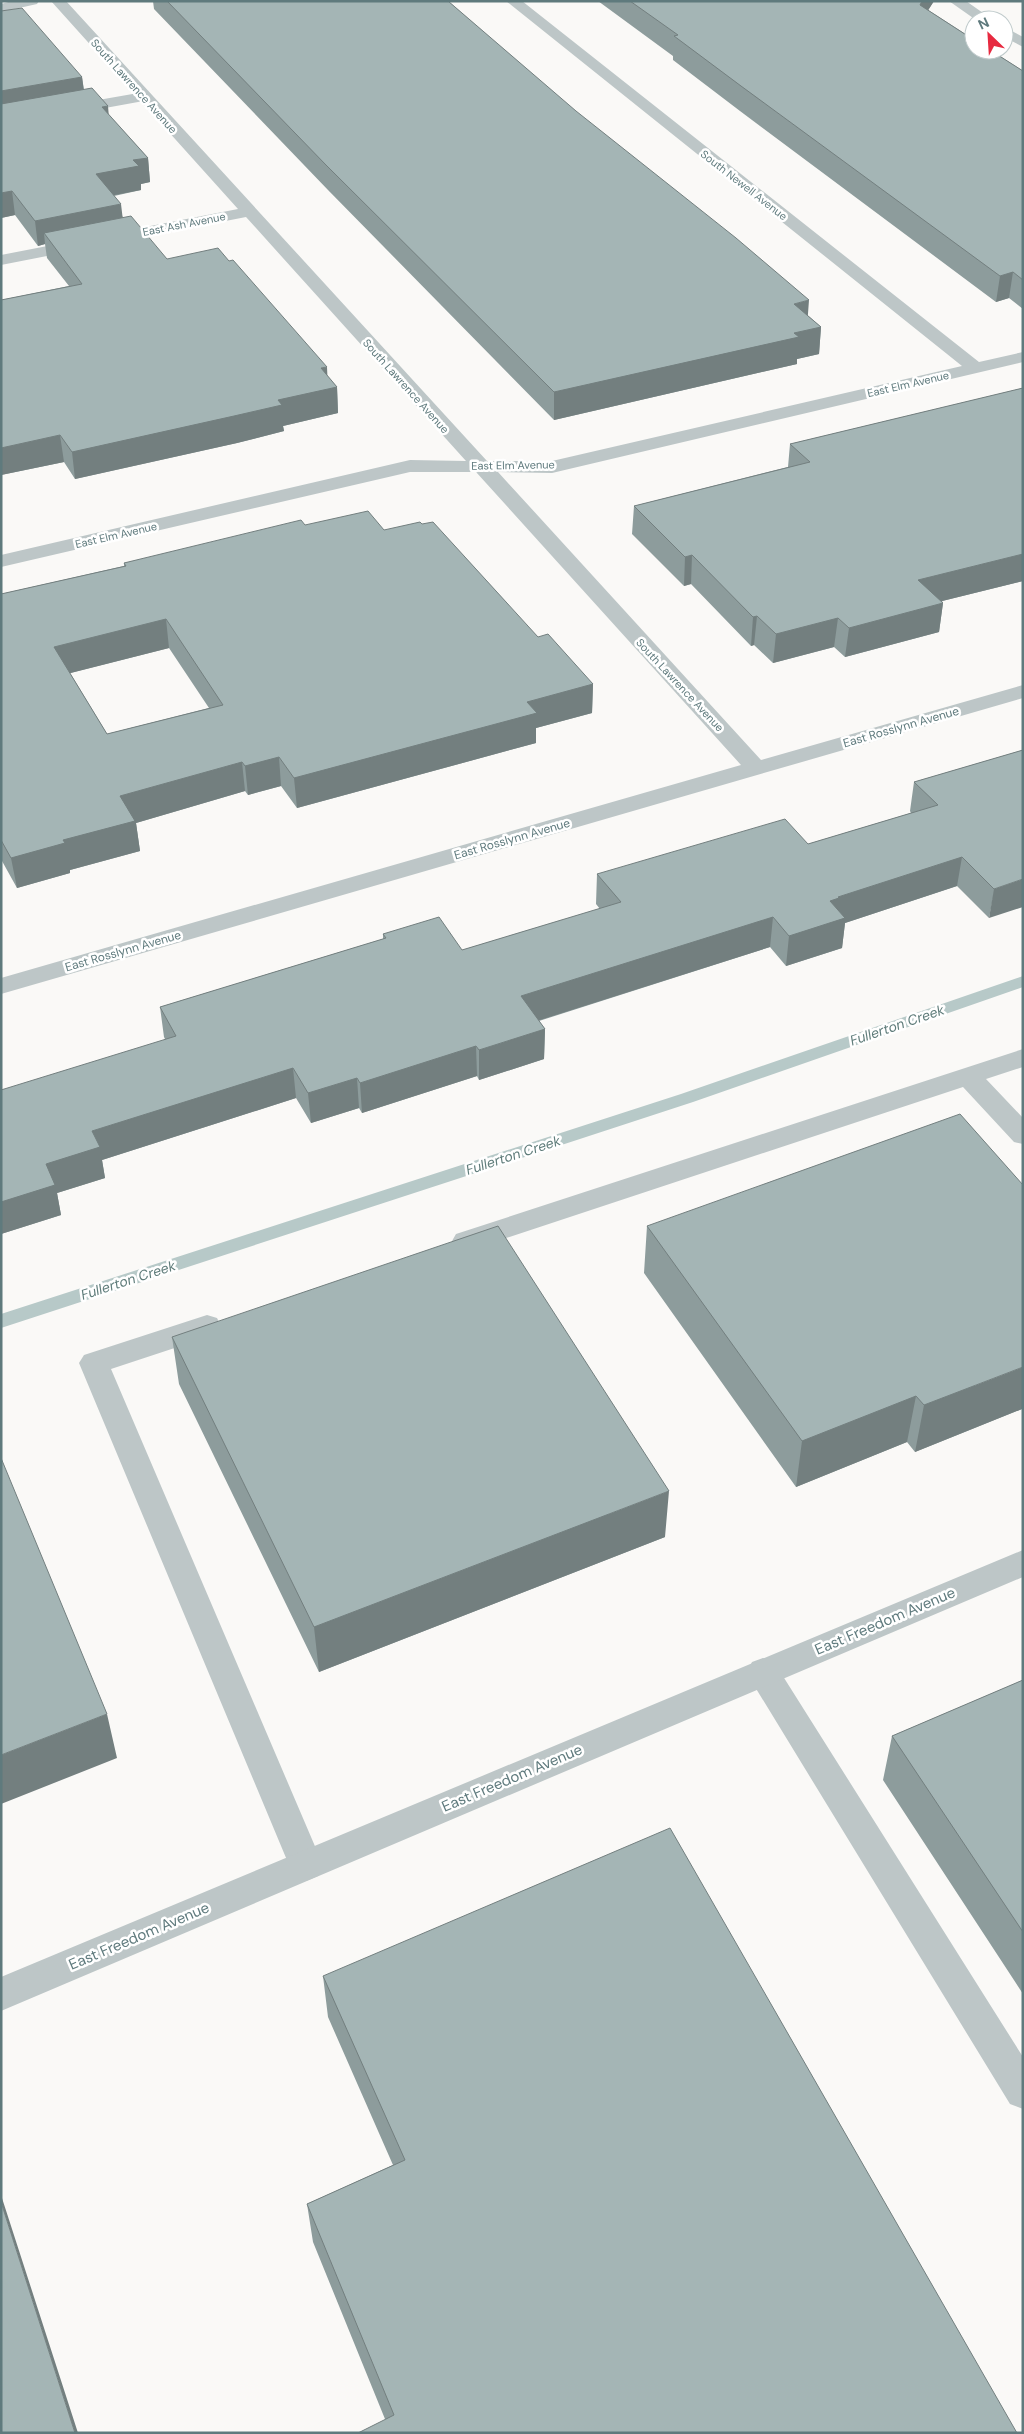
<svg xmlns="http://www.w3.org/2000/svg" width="1024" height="2434" font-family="'DM Sans',sans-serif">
  <rect width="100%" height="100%" fill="#faf9f7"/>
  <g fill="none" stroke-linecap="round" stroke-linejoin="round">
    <path fill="#b7c9c8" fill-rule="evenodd" d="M1023 976V987L693 1102 1 1328V1314L681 1094Z"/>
    <path fill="#bdc6c7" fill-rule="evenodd" d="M144 92 152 97 149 100 1 127V117Z
      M1023 1049V1067L986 1079 1023 1118V1144L1014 1142 963 1087 476 1248 466 1251 456 1248 452 1241 456 1234Z
      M207 1315 217 1318 221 1326 217 1334 111 1369 323 1865 318 1876 306 1881 294 1876 289 1865 79 1363 84 1355Z
      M763 1658 774 1662 1023 2057V2109L1010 2104 752 1682 747 1672 752 1662Z"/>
    <path fill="#bdc6c7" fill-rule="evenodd" d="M12 1H39L37 4 1 12V4Z
      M51 1H66L487 461H552L962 366 506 1H522L979 362 1023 352V362L552 473 498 472 761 760 1023 685V698L1 994V978L741 765 476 472H410L1 567V555L410 460 466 461 246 217 1 265V255L238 209Z
      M949 1H966L993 20H976Z
      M1004 27 1023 37V47L1004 37Z
      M1023 1550V1577L1 2011V1977Z"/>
  </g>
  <path fill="#8d9c9c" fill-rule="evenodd" d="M153 1H448L821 327 819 354 797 359V364L554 420 328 190 154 9Z
    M598 1H934L928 10 1023 71V309L1009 298 996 302 740 111 673 60V56Z
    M1 11 82 77 84 90 108 114 148 158 150 182 141 184V190L114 196 123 218 167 259 327 376 337 387 338 413 283 426 284 431 237 443 75 479 64 462 1 475V300L69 286 47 258 45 244 38 246 15 215 1 218Z
    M1023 388V581L942 601 943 603 939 632 845 657 834 647 773 663 754 645 751 646 691 584 684 586 632 534 634 506 788 467 790 444Z
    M305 525 384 530 538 637 593 684 592 713 536 728V743L297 808 281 786 248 795 245 791 136 823 140 851 70 870V873L17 888 2 861H1V594L124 566V563ZM169 648 209 708 107 734 70 673Z
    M1023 750 989 918 957 886 845 923 842 948 786 966 770 947 539 1021 545 1029 544 1059 479 1080 477 1076 362 1113 359 1108 311 1123 296 1098 102 1160 105 1178 57 1193 61 1215 1 1234 165 1039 164 1037 160 1007 383 939V934L462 950 600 909 596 904 597 874 808 844 911 813 910 811 914 782Z
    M647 1226 1022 1409 915 1452 907 1442 796 1487 644 1273Z
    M172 1337 665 1537 319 1672 179 1384Z
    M1023 1680V1994L883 1780 892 1736Z
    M323 1976 1017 2433 385 2419 313 2242 307 2204 393 2165 328 2017Z"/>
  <path fill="#737f7f" d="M922 1H934L917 28 920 5Z
    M82 77 85 100 1 115V91Z
    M108 106 110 130 102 107Z
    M148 158 150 182 141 184V190L99 198 96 174 133 160Z
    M12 191 15 215 1 218V193Z
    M121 204 124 229 44 233 45 244 38 246 35 221Z
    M1013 272 1009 298 996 302 1000 276Z
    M809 300 807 327 794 304Z
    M821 327 819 354 797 359V364L554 420V392L794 333Z
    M327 367 328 389 337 387 338 413 283 426 284 431 237 443 75 479 72 452 278 400 321 368Z
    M60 435 64 462 1 475V448Z
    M1023 554V581L914 608 918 580Z
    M692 555 691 584 684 586 685 557Z
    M943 603 939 632 845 657 849 628Z
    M757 616 754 645 751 646 753 617Z
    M838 618 834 647 773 663 776 634Z
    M166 619 169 648 59 676 54 647Z
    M593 684 592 713 536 728V743L297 808 294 778 527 702Z
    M279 757 281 786 248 795 245 766Z
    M242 762 245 791 136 823 140 851 70 870V873L17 888 11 858 63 840 120 796Z
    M962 857 957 886 845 923 842 948 786 966 789 936 830 901 838 897Z
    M1023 879V907L989 918 994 889Z
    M773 917 770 947 521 1026V996Z
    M545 1029 544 1059 479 1080V1050Z
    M476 1046 477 1076 362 1113 360 1083Z
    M293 1068 296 1098 102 1160 105 1178 57 1193 61 1215 1 1234V1202L46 1164 92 1131Z
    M357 1078 359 1108 311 1123 308 1093Z
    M1023 1367 1022 1409 915 1452 924 1405Z
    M916 1396 907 1442 796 1487 802 1441Z
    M669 1491 665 1537 319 1672 314 1627Z
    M107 1714 117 1758 1 1804V1755Z
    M1 2195 78 2433H75L1 2202Z"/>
  <path fill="#a4b5b5" stroke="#737f7f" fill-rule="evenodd" d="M167 1H448L576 111 736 238 809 300 794 304 821 327 794 333 799 337 554 392 326 165Z
    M630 1H922L920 5 974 40V50H990L1023 71V280L1013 272 1000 276 741 86 674 36 678 35Z
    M22 8 82 77 1 91V11Z
    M92 88 108 106 102 107 148 158 133 160 139 166 96 174 121 204 35 221 12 191 1 193V104Z
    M131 216 167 259 218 248 229 261 233 260 327 367 321 368 337 387 278 400 282 405 234 416 72 452 60 435 1 448V300L82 284 44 233Z
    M1023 388V554L918 580 943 603 849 628 838 618 776 634 757 616 753 617 692 555 685 557 634 506 810 462 790 444Z
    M368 511 384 530 420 522 422 524 433 522 538 637 548 634 593 684 527 702 537 713 294 778 279 757 245 766 242 762 120 796 135 821 63 840 65 843 11 858 1 840V594L126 566 124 563 301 520 305 525ZM166 619 223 705 107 734 54 647Z
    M1023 750V879L994 889 962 857 838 897 839 898 830 901 845 918 789 936 773 917 521 996 545 1029 479 1050 476 1046 360 1083 357 1078 308 1093 293 1068 92 1131 100 1147 46 1164 55 1185 1 1202V1090L176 1036 160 1007 386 938 383 934 439 917 462 950 621 902 597 874 785 819 808 844 938 805 914 782Z
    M960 1114 1023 1185V1367L924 1405 916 1396 802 1441 647 1226Z
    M498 1226 669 1491 314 1627 172 1337Z
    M1 1458 107 1714 1 1755Z
    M1023 1680V1932L892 1736Z
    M670 1828 1017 2433H358L394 2415 307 2204 405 2160 323 1976Z
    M1 2202 75 2433H1Z"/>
  <g text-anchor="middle" stroke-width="5" stroke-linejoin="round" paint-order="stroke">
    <g font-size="11" fill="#5f7a7d" stroke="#fff">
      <text transform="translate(134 86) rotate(48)" y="4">South Lawrence Avenue</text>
      <text transform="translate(744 185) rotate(38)" y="4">South Newell Avenue</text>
      <text transform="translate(184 224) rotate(-11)" y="4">East Ash Avenue</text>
      <text transform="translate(908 384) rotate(-13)" y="4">East Elm Avenue</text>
      <text transform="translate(406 386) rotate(48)" y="4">South Lawrence Avenue</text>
      <text transform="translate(513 465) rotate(-1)" y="4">East Elm Avenue</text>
      <text transform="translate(116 535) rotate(-13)" y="4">East Elm Avenue</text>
      <text transform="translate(680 685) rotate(47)" y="4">South Lawrence Avenue</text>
    </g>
    <g font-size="12" fill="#5f7a7d" stroke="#fff">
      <text transform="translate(901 727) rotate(-16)" y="4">East Rosslynn Avenue</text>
      <text transform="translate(512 839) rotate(-16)" y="4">East Rosslynn Avenue</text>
      <text transform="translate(123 951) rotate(-16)" y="4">East Rosslynn Avenue</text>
    </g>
    <g font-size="14" font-style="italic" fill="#5f7c7a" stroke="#fff">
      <text transform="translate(897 1025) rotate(-19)" y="5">Fullerton Creek</text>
      <text transform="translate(513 1155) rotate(-18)" y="5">Fullerton Creek</text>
      <text transform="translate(128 1280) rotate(-18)" y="5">Fullerton Creek</text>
    </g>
    <g font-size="15" fill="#5f7a7d" stroke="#fff">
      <text transform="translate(885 1621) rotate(-23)" y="5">East Freedom Avenue</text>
      <text transform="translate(512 1778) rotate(-23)" y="5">East Freedom Avenue</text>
      <text transform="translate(139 1936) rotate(-23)" y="5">East Freedom Avenue</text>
    </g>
  </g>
  <rect width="1024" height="2434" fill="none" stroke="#5f7a7d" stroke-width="5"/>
  <g transform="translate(989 35) rotate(335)"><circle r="24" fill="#ffffff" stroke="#bfcacb"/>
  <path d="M0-4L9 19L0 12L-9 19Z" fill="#e72a40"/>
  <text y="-8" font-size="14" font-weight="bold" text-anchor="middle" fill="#5f7a7d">N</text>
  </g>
</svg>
